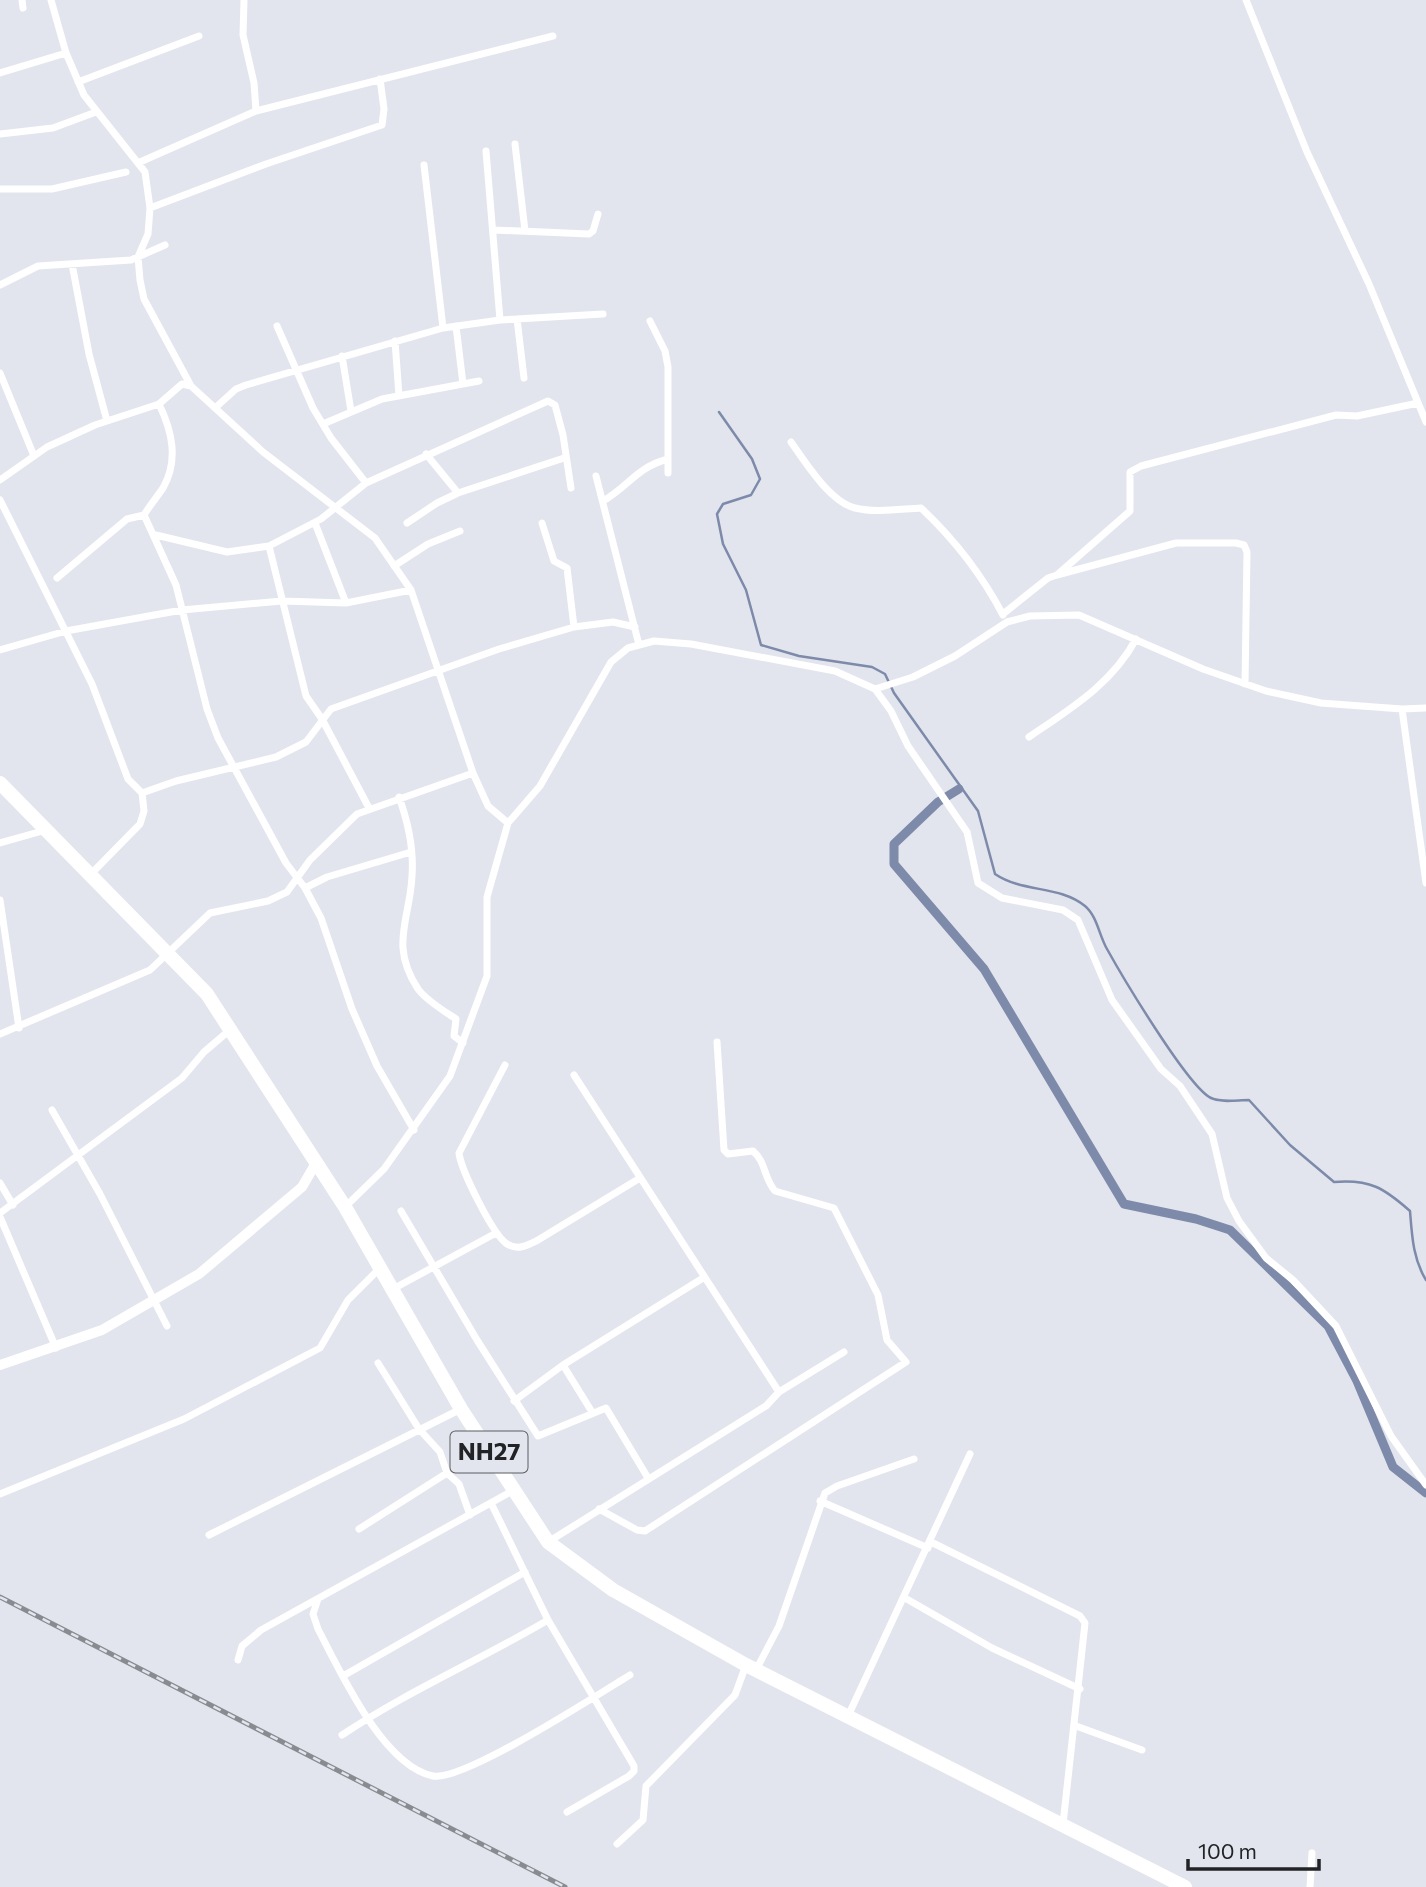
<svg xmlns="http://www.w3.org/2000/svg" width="1426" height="1887" font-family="Commissioner,sans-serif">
  <rect width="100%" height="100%" fill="#e2e5ed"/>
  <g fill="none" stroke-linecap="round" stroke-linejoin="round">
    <path stroke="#7d8aaa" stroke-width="2.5" d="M719 412 752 459 760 479 751 495 723 504 717 514 723 544 746 590 761 645 799 656 872 667 885 674 894 693 978 811 995 874C1023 893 1059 885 1085 906 1097 916 1099 935 1107 949 1122 976 1188 1087 1211 1098 1222 1103 1237 1100 1249 1100L1290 1145 1334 1182C1370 1179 1384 1188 1410 1211 1412 1236 1413 1259 1426 1280"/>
    <path stroke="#7d8aaa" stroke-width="9" d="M959 789 938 802 894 844V864L984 969 1124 1204 1196 1219 1230 1230 1328 1326 1357 1381 1393 1467 1426 1493"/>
    <path stroke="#fff" stroke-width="7" d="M22 0 23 8
      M51 0 66 53 84 95 145 172 150 208 148 234 138 257 140 280 144 299 191 386
      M244 0 243 35 254 83 256 111
      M1246 0 1307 152 1369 284 1426 422
      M0 73 66 53
      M78 82 199 36
      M0 134 53 128 96 112
      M515 144 525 231
      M486 151 500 320
      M140 162 256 111 553 36
      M424 165 443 328
      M0 189H52L126 172
      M150 208 266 164 382 125 384 109 380 79
      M494 230 589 234 593 231 598 214
      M72 264 89 354 107 421
      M0 285 38 266 131 260 165 245
      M517 319 524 378
      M650 321 665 351 668 367V473
      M277 326 313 408 331 438 366 483
      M456 326 463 384
      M395 341 399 396
      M342 356 351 411
      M0 373 34 456
      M215 408 236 389 246 385 443 328 500 320 603 314
      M323 424 382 399 479 381
      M791 442C805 462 830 502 855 508 875 513 900 509 921 508 954 539 982 575 1003 615
      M426 454 458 493
      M596 476 639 645
      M0 480 47 447 95 425 159 404 182 384 191 386 263 452 375 538 411 590 473 773 488 806 508 823
      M0 500 92 684 128 779 142 793 144 811 140 824 91 874
      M603 501C629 486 637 467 668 459
      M144 515 176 585 207 709 218 738 286 863 305 888 321 918 352 1009 377 1066 414 1130
      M144 515C150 505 157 497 163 488 179 460 172 431 159 404
      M315 523 346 603
      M407 523 437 503 458 493 564 458
      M542 523 554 561 567 568 574 627
      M156 535 227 552 269 546 321 519 366 483 548 401 555 405 563 435 571 488
      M269 546 306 696 322 719 369 808
      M394 566 428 544 460 531
      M1057 575 1130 511V472L1141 466 1336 415 1357 416 1418 403
      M57 578 127 519 144 515
      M1003 614 1048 578 1057 575 1176 543H1236L1244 545 1247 552 1245 684
      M0 650 66 631 182 610 282 601 346 603 411 590
      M875 689 913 677 955 656 1007 622 1030 616 1079 615 1203 669 1266 691 1321 703 1402 709 1426 708
      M1402 709 1426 883
      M1029 737C1070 709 1112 684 1136 639
      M142 793 176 781 276 757 306 742 331 709 499 649 574 627 613 622 635 627
      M399 797C408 822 414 849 412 876 410 920 389 945 418 989 427 1001 444 1011 456 1019L454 1036 463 1043
      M0 843 46 830
      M305 888 327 877 411 852
      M0 900 19 1028
      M0 1034 150 970 210 913 268 901 287 892 310 860 357 814 473 773
      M505 1065 459 1153C461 1170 493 1235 507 1244 518 1251 528 1245 538 1240L640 1178
      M574 1075 779 1392
      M52 1110 100 1194 167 1326
      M0 1183 13 1205
      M345 1207 384 1169 450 1076 487 976V897L508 823 540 786 611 662 628 648 654 641 691 644 835 671 875 689 891 711 908 746 967 832 978 883 1002 898 1063 910 1078 920 1112 1000 1161 1069 1180 1086 1212 1134 1227 1198 1239 1221 1266 1258 1293 1280 1336 1326 1391 1436 1426 1485
      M401 1211 477 1340 538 1436 606 1408 648 1478
      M0 1213 182 1078 204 1052 231 1029
      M0 1217 56 1348
      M393 1289 496 1233
      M563 1365 592 1412
      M514 1401 563 1365 703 1278
      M447 1473 459 1484 470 1515
      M0 1494 184 1419 320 1348 348 1300 380 1268
      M820 1501 928 1548
      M491 1503 548 1620 634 1766V1771L629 1776 567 1812
      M599 1509 637 1530 645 1531 906 1362 887 1340 878 1295 834 1208 775 1191C764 1179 766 1162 753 1151L728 1154 724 1150 717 1042
      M359 1529 447 1473 440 1452 419 1429 378 1363
      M209 1535 461 1409
      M548 1542 766 1406 779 1392 844 1352
      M931 1542 1080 1616 1085 1623 1063 1824
      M905 1598 992 1648 1080 1689
      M318 1599 313 1614 318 1629C340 1671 383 1766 433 1776 463 1782 597 1695 630 1675
      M238 1660 242 1646 261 1630 514 1490
      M756 1670 779 1626 825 1493 837 1486 914 1459
      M343 1676 525 1572
      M848 1716 970 1454
      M1076 1726 1142 1750
      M342 1735C408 1691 480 1660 548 1620
      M617 1844 643 1820 646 1786 735 1695 746 1665
      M1310 1887 1312 1853"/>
    <path stroke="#fff" stroke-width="10" d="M0 1365 102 1330 199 1274 302 1187 316 1163"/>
    <path stroke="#fff" stroke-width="14" d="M0 783 207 994 345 1207 461 1409 548 1542 613 1590 746 1665 1185 1887"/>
    <defs>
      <path id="rail" d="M0 1597 565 1887"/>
    </defs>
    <use href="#rail" stroke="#898b91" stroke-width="5"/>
    <use href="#rail" stroke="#e2e5ed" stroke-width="2.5" stroke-dasharray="8" stroke-linecap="butt"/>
  </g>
  <g text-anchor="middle" stroke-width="6" stroke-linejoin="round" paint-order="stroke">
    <rect fill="#e2e5ed" stroke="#5c5d62" stroke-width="2" x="450.5" y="1431.5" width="77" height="41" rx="5"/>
    <g font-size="24" font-weight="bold" fill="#222326">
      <text x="489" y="1460">NH27</text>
    </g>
  </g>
  <path d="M1188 1859v10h131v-10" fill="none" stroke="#222326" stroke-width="3.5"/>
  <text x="1198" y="1859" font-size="21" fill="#222326" stroke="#e2e5ed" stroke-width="5" paint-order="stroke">100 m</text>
</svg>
